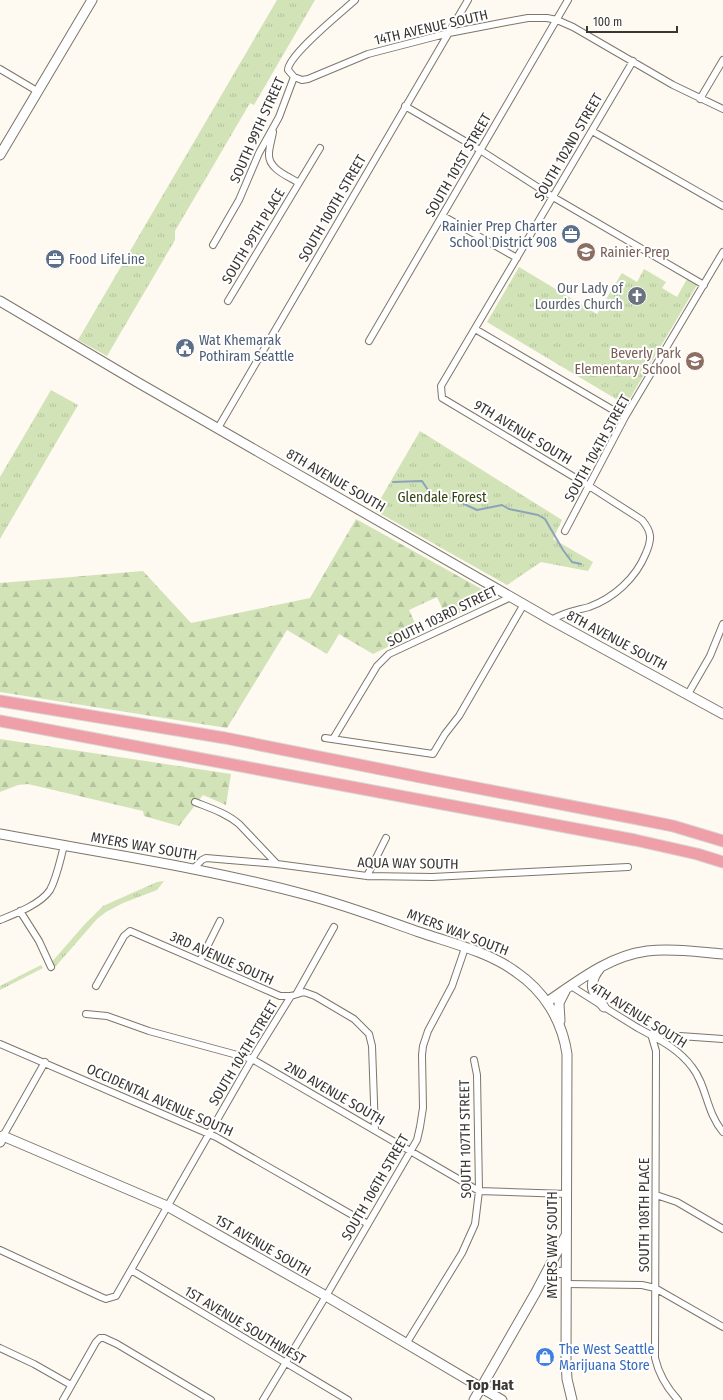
<svg xmlns="http://www.w3.org/2000/svg" width="723" height="1400" font-family="'Fira Sans Condensed',sans-serif">
  <defs>
    <pattern id="grass-tufts" width="24" height="20" patternUnits="userSpaceOnUse"><rect width="24" height="20" fill="#d1e3b7"/><path d="M3 7l-1-3M5 7V3M7 7l1-3M15 17l-1-3M17 17v-4M19 17l1-3" fill="none" stroke="#b4c39e"/></pattern>
    <pattern id="forest-firs" width="22" height="20" patternUnits="userSpaceOnUse"><rect width="22" height="20" fill="#d1e3b7"/><path d="M5 1l3.5 6h-7zM16 11l3.5 6h-7z" fill="#b4c39e"/></pattern>
  </defs>
  <rect width="100%" height="100%" fill="#fef9f1"/>
  <path fill="url(#grass-tufts)" d="M277 0H315L254 105 250 103 175 231V240L107 356 78 340Z
    M519 267 597 314 622 273 637 282 644 269 666 282 662 288 677 297 687 279 697 285 626 405 487 322Z
    M51 390 78 405 0 539V477Z
    M420 431 562 520 553 539 593 562 588 571 541 562 507 585 374 510Z
    M164 881 157 890 123 903 106 912 97 919 56 966 51 963 84 925 103 906 157 882Z
    M41 965 43 968 0 990V986Z"/>
  <path fill="url(#forest-firs)" d="M356 519 494 596 447 619 437 597 409 610 419 632 373 654 339 634 327 654 287 630 227 728 0 692V583L143 571 191 623 310 598Z
    M0 739 231 774 226 805 203 795 179 826 144 816 143 811 28 784 18 785 0 792Z"/>
  <g fill="none" stroke-linecap="round" stroke-linejoin="round">
    <path stroke="#8ca3b9" stroke-width="2" d="M393 482 422 481 430 493 438 497 451 498 477 510 502 505 509 509 538 515 545 519 563 550 572 562 581 564"/>
    <defs>
      <path id="street" d="M0 69 37 91
        M294 77 302 80 308 79 368 54 449 33 506 22 528 18H547L557 20 573 27 673 85 723 109
        M700 99 723 60
        M405 106 480 150 553 197 704 285
        M592 131 723 206
        M273 132C272 139 269 147 269 154 268 169 288 176 299 183
        M443 216 517 258
        M213 245 239 200 259 153 279 117 294 77 288 70C288 55 342 12 355 0
        M228 301 320 148
        M475 329 625 417
        M369 341 568 0
        M218 428 468 0
        M565 531 625 417 723 252
        M551 620C565 612 574 611 589 607 614 598 636 578 646 553 652 539 652 532 642 520L589 486 442 398 441 386 633 61
        M688 694 710 656 723 624
        M325 738 433 754 445 734 459 716 524 604
        M333 739 377 666 389 654 511 597
        M195 802C210 808 226 813 239 824L277 864
        M193 869 202 860 206 858 277 864 367 876 432 877 628 867
        M367 876 386 838
        M20 911 39 941 51 967
        M0 920C15 914 41 904 50 890 57 877 60 860 64 846
        M200 961 220 921
        M96 986 124 936 130 931 271 992 280 996H291L304 992 315 996 354 1019 369 1034 372 1046 375 1130
        M571 986C593 1000 615 1014 638 1028 658 1039 678 1048 692 1067 707 1086 706 1112 723 1132
        M297 993 334 927
        M86 1014 107 1016 149 1031 252 1059 479 1191 567 1194
        M0 1044 216 1137 368 1224
        M0 1135 3 1136 45 1062
        M656 1195 677 1202 723 1229
        M0 1250 101 1297 106 1299 116 1296 252 1059 291 996
        M131 1270 348 1400
        M566 1284 642 1285 655 1288 723 1327
        M406 1344 462 1253 475 1224 479 1191 477 1075 474 1060
        M0 1348 34 1364 71 1385
        M63 1400 96 1342 100 1338H104L117 1344 211 1400
        M263 1400 326 1296 417 1140 420 1127 423 1108 422 1055 423 1046 428 1031 452 986 465 948
        M678 1400C666 1387 659 1375 655 1358L656 1051 651 1034 723 1039"/>
      <path id="secondary" d="M0 155 92 0
        M0 301 137 382 551 620 723 714
        M0 834C102 853 206 868 307 895 345 905 382 919 419 932 451 943 489 952 516 972 544 991 562 1020 567 1054L566 1360 567 1379 572 1400
        M600 968C587 984 592 993 604 1007
        M547 1002C578 981 609 956 647 951 672 948 698 952 723 954
        M560 1021 559 1003 565 991
        M0 1142 3 1136 167 1206 326 1296 502 1400
        M543 1281C549 1274 557 1272 566 1272
        M474 1400 536 1292 565 1237"/>
      <path id="highway" d="M0 701 225 738 430 779 633 818 673 826 723 841
        M0 721 635 840 697 854 723 862"/>
    </defs>
    <use href="#street" stroke="#7d766a" stroke-width="8"/>
    <use href="#secondary" stroke="#7d766a" stroke-width="11"/>
    <use href="#highway" stroke="#d8d7d6" stroke-width="13"/>
    <use href="#street" stroke="#fff" stroke-width="6"/>
    <use href="#secondary" stroke="#fff" stroke-width="9"/>
    <use href="#highway" stroke="#ee9fa7" stroke-width="11"/>
  </g>
  <defs>
    <symbol id="office-disc" viewBox="-11 -11 22 22"><circle r="9.5" fill="#5c6f8a" stroke="#fff"/><path d="M-6-3h4V-5.5h4V-3h4V5H-6ZM-1-4.5V-3h2v-1.5ZM-6 0V1H6V0Z" fill="#fff"/></symbol>
    <symbol id="school-disc" viewBox="-11 -11 22 22"><circle r="9.5" fill="#8d6e63" stroke="#fff"/><path d="M0-5L7-2L0 1L-7-2ZM-4 1L0 2.5L4 1V4Q0 6-4 4Z" fill="#fff"/></symbol>
    <symbol id="church-disc" viewBox="-11 -11 22 22"><circle r="9.5" fill="#6b7280" stroke="#fff"/><path d="M-1.2-6h2.4v3.5h3.3v2.4h-3.3V6h-2.4V-.1h-3.3v-2.4h3.3Z" fill="#fff"/></symbol>
    <symbol id="civic-disc" viewBox="-11 -11 22 22"><circle r="9.5" fill="#5c6f8a" stroke="#fff"/><path d="M-.6-6.5H3V-4.5H.6V-3L4-1V1h2V6H-6V1h2V-1L-.6-3ZM-1.2 2.5V6h2.4V2.5Z" fill="#fff"/></symbol>
    <symbol id="shop-disc" viewBox="-11 -11 22 22"><circle r="9.5" fill="#3f7fe0" stroke="#fff"/><path d="M-5-2.5h2.3a2.7 3.5 0 0 1 5.4 0H5L5.5 6h-11ZM-1.5-2.5h3a1.5 2.3 0 0 0-3 0Z" fill="#fff"/></symbol>
  </defs>
  <g fill-rule="evenodd">
    <use href="#office-disc" x="560" y="223" width="22" height="22"/>
    <use href="#school-disc" x="575" y="241" width="22" height="22"/>
    <use href="#office-disc" x="44" y="248" width="22" height="22"/>
    <use href="#church-disc" x="626" y="285" width="22" height="22"/>
    <use href="#civic-disc" x="174" y="337" width="22" height="22"/>
    <use href="#school-disc" x="684" y="350" width="22" height="22"/>
    <use href="#shop-disc" x="534" y="1346" width="22" height="22"/>
  </g>
  <g text-anchor="middle" stroke-width="4" stroke-linejoin="round" paint-order="stroke">
    <g font-size="14" fill="#3a3732" stroke="#fff">
      <text transform="translate(431 27) rotate(-13)" y="5">14TH AVENUE SOUTH</text>
      <text transform="translate(257 130) rotate(-66)" y="5">SOUTH 99TH STREET</text>
      <text transform="translate(568 147) rotate(-60)" y="5">SOUTH 102ND STREET</text>
      <text transform="translate(458 165) rotate(-60)" y="5">SOUTH 101ST STREET</text>
      <text transform="translate(332 208) rotate(-60)" y="5">SOUTH 100TH STREET</text>
      <text transform="translate(253 236) rotate(-59)" y="5">SOUTH 99TH PLACE</text>
      <text transform="translate(523 432) rotate(31)" y="5">9TH AVENUE SOUTH</text>
      <text transform="translate(597 448) rotate(-61)" y="5">SOUTH 104TH STREET</text>
      <text transform="translate(336 480) rotate(30)" y="5">8TH AVENUE SOUTH</text>
      <text transform="translate(442 616) rotate(-26)" y="5">SOUTH 103RD STREET</text>
      <text transform="translate(617 640) rotate(28)" y="5">8TH AVENUE SOUTH</text>
      <text transform="translate(144 846) rotate(10)" y="5">MYERS WAY SOUTH</text>
      <text transform="translate(408 863) rotate(1)" y="5">AQUA WAY SOUTH</text>
      <text transform="translate(458 932) rotate(21)" y="5">MYERS WAY SOUTH</text>
      <text transform="translate(222 958) rotate(24)" y="5">3RD AVENUE SOUTH</text>
      <text transform="translate(639 1015) rotate(32)" y="5">4TH AVENUE SOUTH</text>
      <text transform="translate(243 1053) rotate(-59)" y="5">SOUTH 104TH STREET</text>
      <text transform="translate(335 1093) rotate(30)" y="5">2ND AVENUE SOUTH</text>
      <text transform="translate(160 1100) rotate(24)" y="5">OCCIDENTAL AVENUE SOUTH</text>
      <text transform="translate(465 1139) rotate(-91)" y="5">SOUTH 107TH STREET</text>
      <text transform="translate(375 1187) rotate(-60)" y="5">SOUTH 106TH STREET</text>
      <text transform="translate(644 1215) rotate(-90)" y="5">SOUTH 108TH PLACE</text>
      <text transform="translate(263 1245) rotate(30)" y="5">1ST AVENUE SOUTH</text>
      <text transform="translate(552 1245) rotate(-90)" y="5">MYERS WAY SOUTH</text>
      <text transform="translate(245 1325) rotate(31)" y="5">1ST AVENUE SOUTHWEST</text>
    </g>
    <g font-size="14" fill="#4e5e75" stroke="#fff" text-anchor="start">
      <text x="557" y="231" text-anchor="end">Rainier Prep Charter<tspan x="557" dy="16">School District 908</tspan></text>
      <text x="69" y="264">Food LifeLine</text>
      <text x="199" y="345">Wat Khemarak<tspan x="199" dy="16">Pothiram Seattle</tspan></text>
    </g>
    <g font-size="14" fill="#785e54" stroke="#fff" text-anchor="start">
      <text x="600" y="257">Rainier Prep</text>
      <text x="681" y="358" text-anchor="end">Beverly Park<tspan x="681" dy="16">Elementary School</tspan></text>
    </g>
    <g font-size="14" fill="#5b616d" stroke="#fff" text-anchor="end">
      <text x="623" y="293">Our Lady of<tspan x="623" dy="16">Lourdes Church</tspan></text>
    </g>
    <g font-size="14" fill="#31430f" stroke="#fff">
      <text x="442" y="502">Glendale Forest</text>
    </g>
    <g font-size="14" fill="#366cbe" stroke="#fff" text-anchor="start">
      <text x="559" y="1354">The West Seattle<tspan x="559" dy="16">Marijuana Store</tspan></text>
    </g>
    <g font-size="15" font-weight="bold" fill="#3a3732" stroke="#fff">
      <text x="490" y="1390">Top Hat</text>
    </g>
  </g>
  <path d="M587 26v6h90v-6" fill="none" stroke="#3a3732" stroke-width="2"/>
  <text x="593" y="26" font-size="12" fill="#3a3732" stroke="#ffffff" stroke-width="3" paint-order="stroke">100 m</text>
</svg>
